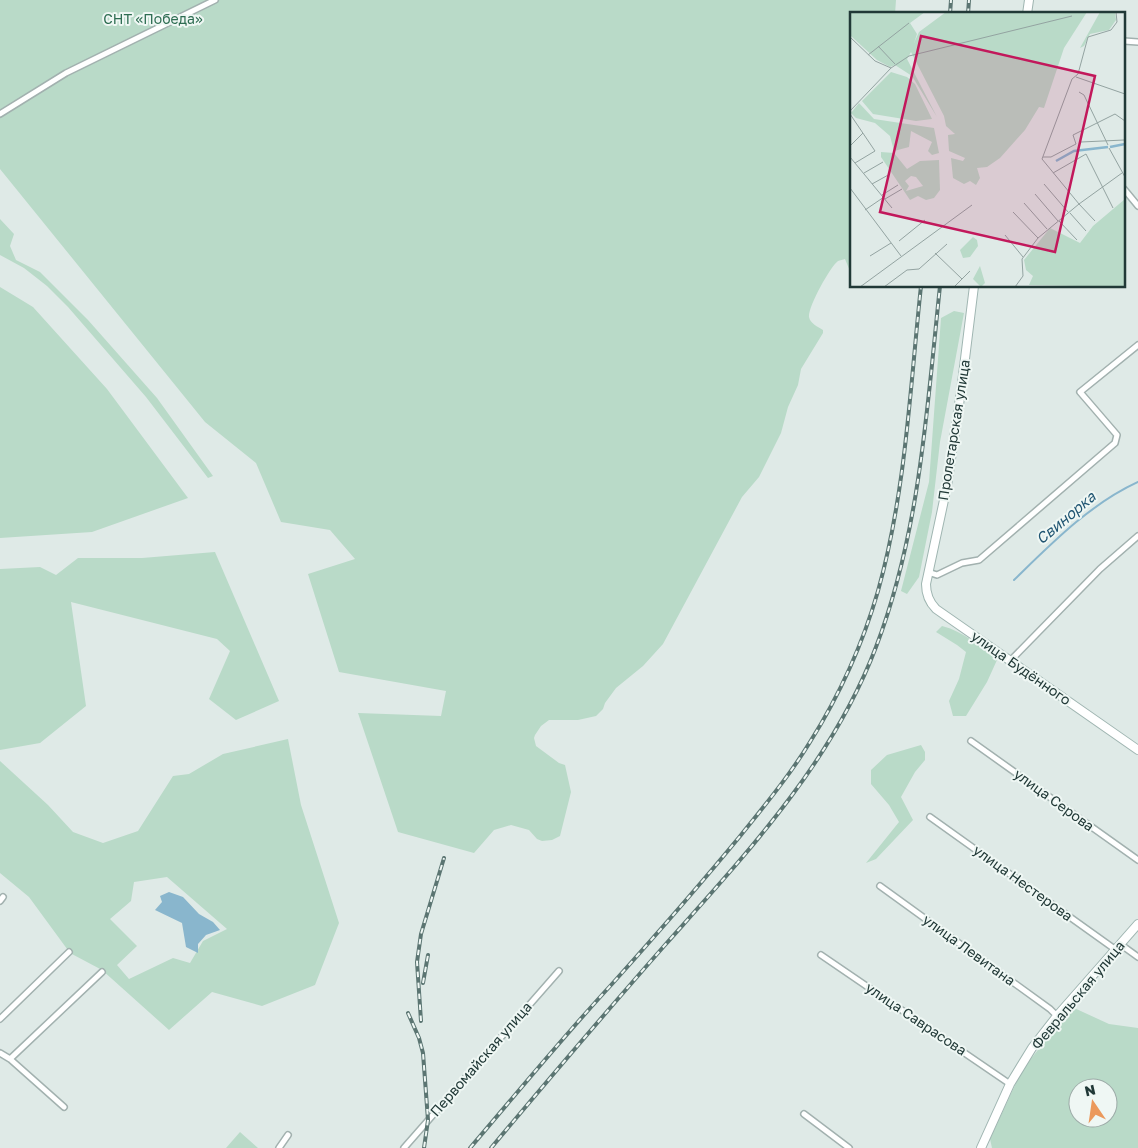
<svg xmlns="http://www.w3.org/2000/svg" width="1138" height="1148" font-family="'Golos Text',sans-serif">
  <rect width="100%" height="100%" fill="#dfeae7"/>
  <path fill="#b9dac8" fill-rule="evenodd" d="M0 0H896L895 14H852V276L845 259C843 260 840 260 838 261 830 267 808 307 809 317 810 323 818 327 823 330V333L801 369 798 385 788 407 781 433 759 477 742 497 663 644 643 666 616 688 605 703 603 709 596 716 578 720H549L541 726 535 735 534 738 536 746 559 763 565 765 571 792 560 836 552 840 542 841 537 839 529 830 511 825 494 830 474 853 398 832 358 713 441 716 446 691 339 672 308 574 355 559 330 530 281 522 256 463 205 422 0 169Z
    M0 219 14 234 10 246 16 260 40 272 88 320 157 398 213 476 208 478 146 397 68 307 47 286 24 268 0 255Z
    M0 287 33 307 107 389 188 498 92 532 0 538Z
    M954 311 964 313 940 442 932 512 919 577 907 594 901 591 929 482 941 318Z
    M215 552 279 701 236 720 209 699 230 651 217 639 71 602 86 706 40 743 0 750V569L40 567 56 575 78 558H142Z
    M942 626C965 632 979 646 997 660L987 682 966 716H953L949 701 959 679 966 652 957 645 936 632Z
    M288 739 301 805 339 923 315 985 262 1006 212 992 169 1030 102 970 70 953 29 897 0 873V761L48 805 73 832 103 843 138 831 173 776 189 774 223 754ZM167 877 227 929 203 941 190 963 173 958 129 979 117 965 137 946 110 919 131 901 134 882Z
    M921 745 925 752V760L915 772 901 797 913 820 876 859 866 863 899 822 889 805 871 784V770L887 755Z
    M1072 1007 1109 1024 1138 1028V1148H992L990 1139 1022 1070ZM1078 1088H1108V1118H1078Z
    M240 1132 258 1148H226Z"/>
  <path fill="#89b6cd" d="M169 892 183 897 199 914 213 922 220 930 206 935 198 944V953L186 947 182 923 155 910 162 902 160 896Z"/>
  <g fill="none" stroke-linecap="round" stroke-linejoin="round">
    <path stroke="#89b6cd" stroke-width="2" d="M1014 580C1052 543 1090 504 1138 482"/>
    <defs>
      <path id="minor" d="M1124 41 1138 42
        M0 114 66 73 215 0
        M1124 189 1138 206
        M928 572 937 575 962 563 979 560 1115 443 1117 435 1080 392 1138 345
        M1010 661 1100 569 1138 536
        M971 741 1138 860
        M930 817 1116 950
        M880 886 1050 1009 1057 1016
        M0 901 3 897
        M1120 944 1138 957
        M821 955 1010 1084
        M0 1019 69 952
        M0 1053 10 1059 64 1107
        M10 1059 102 972
        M804 1114 849 1148
        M279 1148 288 1135
        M404 1148 559 971"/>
      <path id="secondary" d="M1027 14 1029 0
        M974 286 961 391 947 486 926 584C926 594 929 602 936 609L1138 750
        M981 1148 1010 1084 1032 1048 1057 1016 1138 924"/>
    </defs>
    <use href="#minor" stroke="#a2b1af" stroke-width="8"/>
    <use href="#secondary" stroke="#9fb5b1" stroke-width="10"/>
    <use href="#minor" stroke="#fff" stroke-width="5"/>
    <use href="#secondary" stroke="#fff" stroke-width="8"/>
    <defs>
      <path id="rail" d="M950 14 951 0
        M968 14 969 0
        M423 983 428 955
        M408 1013 419 1038 423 1053 428 1120 424 1148
        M421 1021 417 962 421 934 444 858
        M470 1148C517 1093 563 1037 612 984 656 935 699 886 741 835 765 805 790 775 810 742 839 696 863 643 878 591 906 491 910 388 921 286
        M491 1148C548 1080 606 1012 665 945 746 854 832 763 876 647 920 532 927 408 940 286"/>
    </defs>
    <use href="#rail" stroke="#5b7572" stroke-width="4"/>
    <use href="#rail" stroke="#eff7f4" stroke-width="2" stroke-dasharray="5.5" stroke-linecap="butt"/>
  </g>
  <g text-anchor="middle" stroke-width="4" stroke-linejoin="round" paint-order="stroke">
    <g font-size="14" fill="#2e6d52" stroke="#eff7f4">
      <text x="153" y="24">СНТ «Победа»</text>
    </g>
    <g font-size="14" fill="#213937" stroke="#eff7f4">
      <text transform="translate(954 430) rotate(-81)" y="5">Пролетарская улица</text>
      <text transform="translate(1021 668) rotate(35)" y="5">улица Будённого</text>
      <text transform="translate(1054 800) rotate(36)" y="5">улица Серова</text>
      <text transform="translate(1023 883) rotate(36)" y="5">улица Нестерова</text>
      <text transform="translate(969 950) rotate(36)" y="5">улица Левитана</text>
      <text transform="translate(1078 995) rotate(-50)" y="5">Февральская улица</text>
      <text transform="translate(916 1019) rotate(34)" y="5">улица Саврасова</text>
      <text transform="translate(481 1059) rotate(-49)" y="5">Первомайская улица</text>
    </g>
    <g font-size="15" font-style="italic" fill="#1f5471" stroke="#eff7f4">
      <text transform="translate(1066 518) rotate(-40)" y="5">Свинорка</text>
    </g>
  </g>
  <g transform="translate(850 12)">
    <rect width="275" height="275" fill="#dfeae7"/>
    <path d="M0 0H75L60 11 67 22 64 31 69 20 96 0H237L214 36 194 96 189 95 175 118 150 146 137 155 127 156 130 166 126 173 120 169 114 172 103 166 101 146 113 149 115 146 99 139 98 123 105 122 96 114 94 104 61 40 57 47 87 105 62 64 45 53 40 55 27 48 1 24ZM250 0H265L266 8 259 18 240 22 234 34 230 36ZM41 60 57 65 65 72 82 107 66 109 23 102 12 89ZM9 91 24 107 84 116 89 141 82 143 78 139 82 130 61 119 59 135 44 139 40 124 25 111 6 106 1 101ZM31 140 44 141 57 157 70 149 89 148 90 178 84 186 76 188 68 184 60 188 31 145ZM61 164 66 165 73 174 56 179 59 174 55 169ZM275 187V275L179 273 183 264 176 258 174 248 200 216 230 231 243 214ZM123 225 127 228 128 234 120 245 113 246 110 238ZM130 254 135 271 131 275 123 267Z" fill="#b9dac8" fill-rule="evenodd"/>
    <path fill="none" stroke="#89b6cd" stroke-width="2.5" d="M260 135 275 132M206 149 224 139 258 135"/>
    <path fill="none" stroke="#93a3a1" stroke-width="1" d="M0 25 25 49 41 56M28 34 45 52M18 43 59 11M226 65 275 82M229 80 234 83 258 133M0 99 41 56 59 44 222 4M0 102 25 139 5 151M231 130 274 128M0 134 13 121M259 136 275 165M0 145 42 196M193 145H201L226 132 223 123 265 102 275 109M14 161 33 150M203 161 236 142 263 196M22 172 40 162M194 172 218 200M0 176 51 244M185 182 208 209M32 183 48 173M35 187 52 177M174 191 197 217M15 198 34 185M163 200 188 226M220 201 236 219M209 209 227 228M245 209 229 192 272 161M155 223 173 245M49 229 75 208M85 241 112 267M20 244 41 231M10 275 122 193M34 275 57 258 69 257 97 232M104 275 120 259M165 275 173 264 172 247 188 226 229 192 192 147 222 67 228 62 238 25 261 18 267 10 266 0"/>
    <path fill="#c2185b" fill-opacity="0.15" stroke="#c2185b" stroke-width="2.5" d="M71 24 245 64 205 240 30 200Z"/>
    <rect width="275" height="275" fill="none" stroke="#213937" stroke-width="2.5"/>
  </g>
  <g transform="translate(1093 1103) rotate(347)"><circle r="24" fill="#eff7f4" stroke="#9daba8"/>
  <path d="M0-4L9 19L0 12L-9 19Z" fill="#eb995c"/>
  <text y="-8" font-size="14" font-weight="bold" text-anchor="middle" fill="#213937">N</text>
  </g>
</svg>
